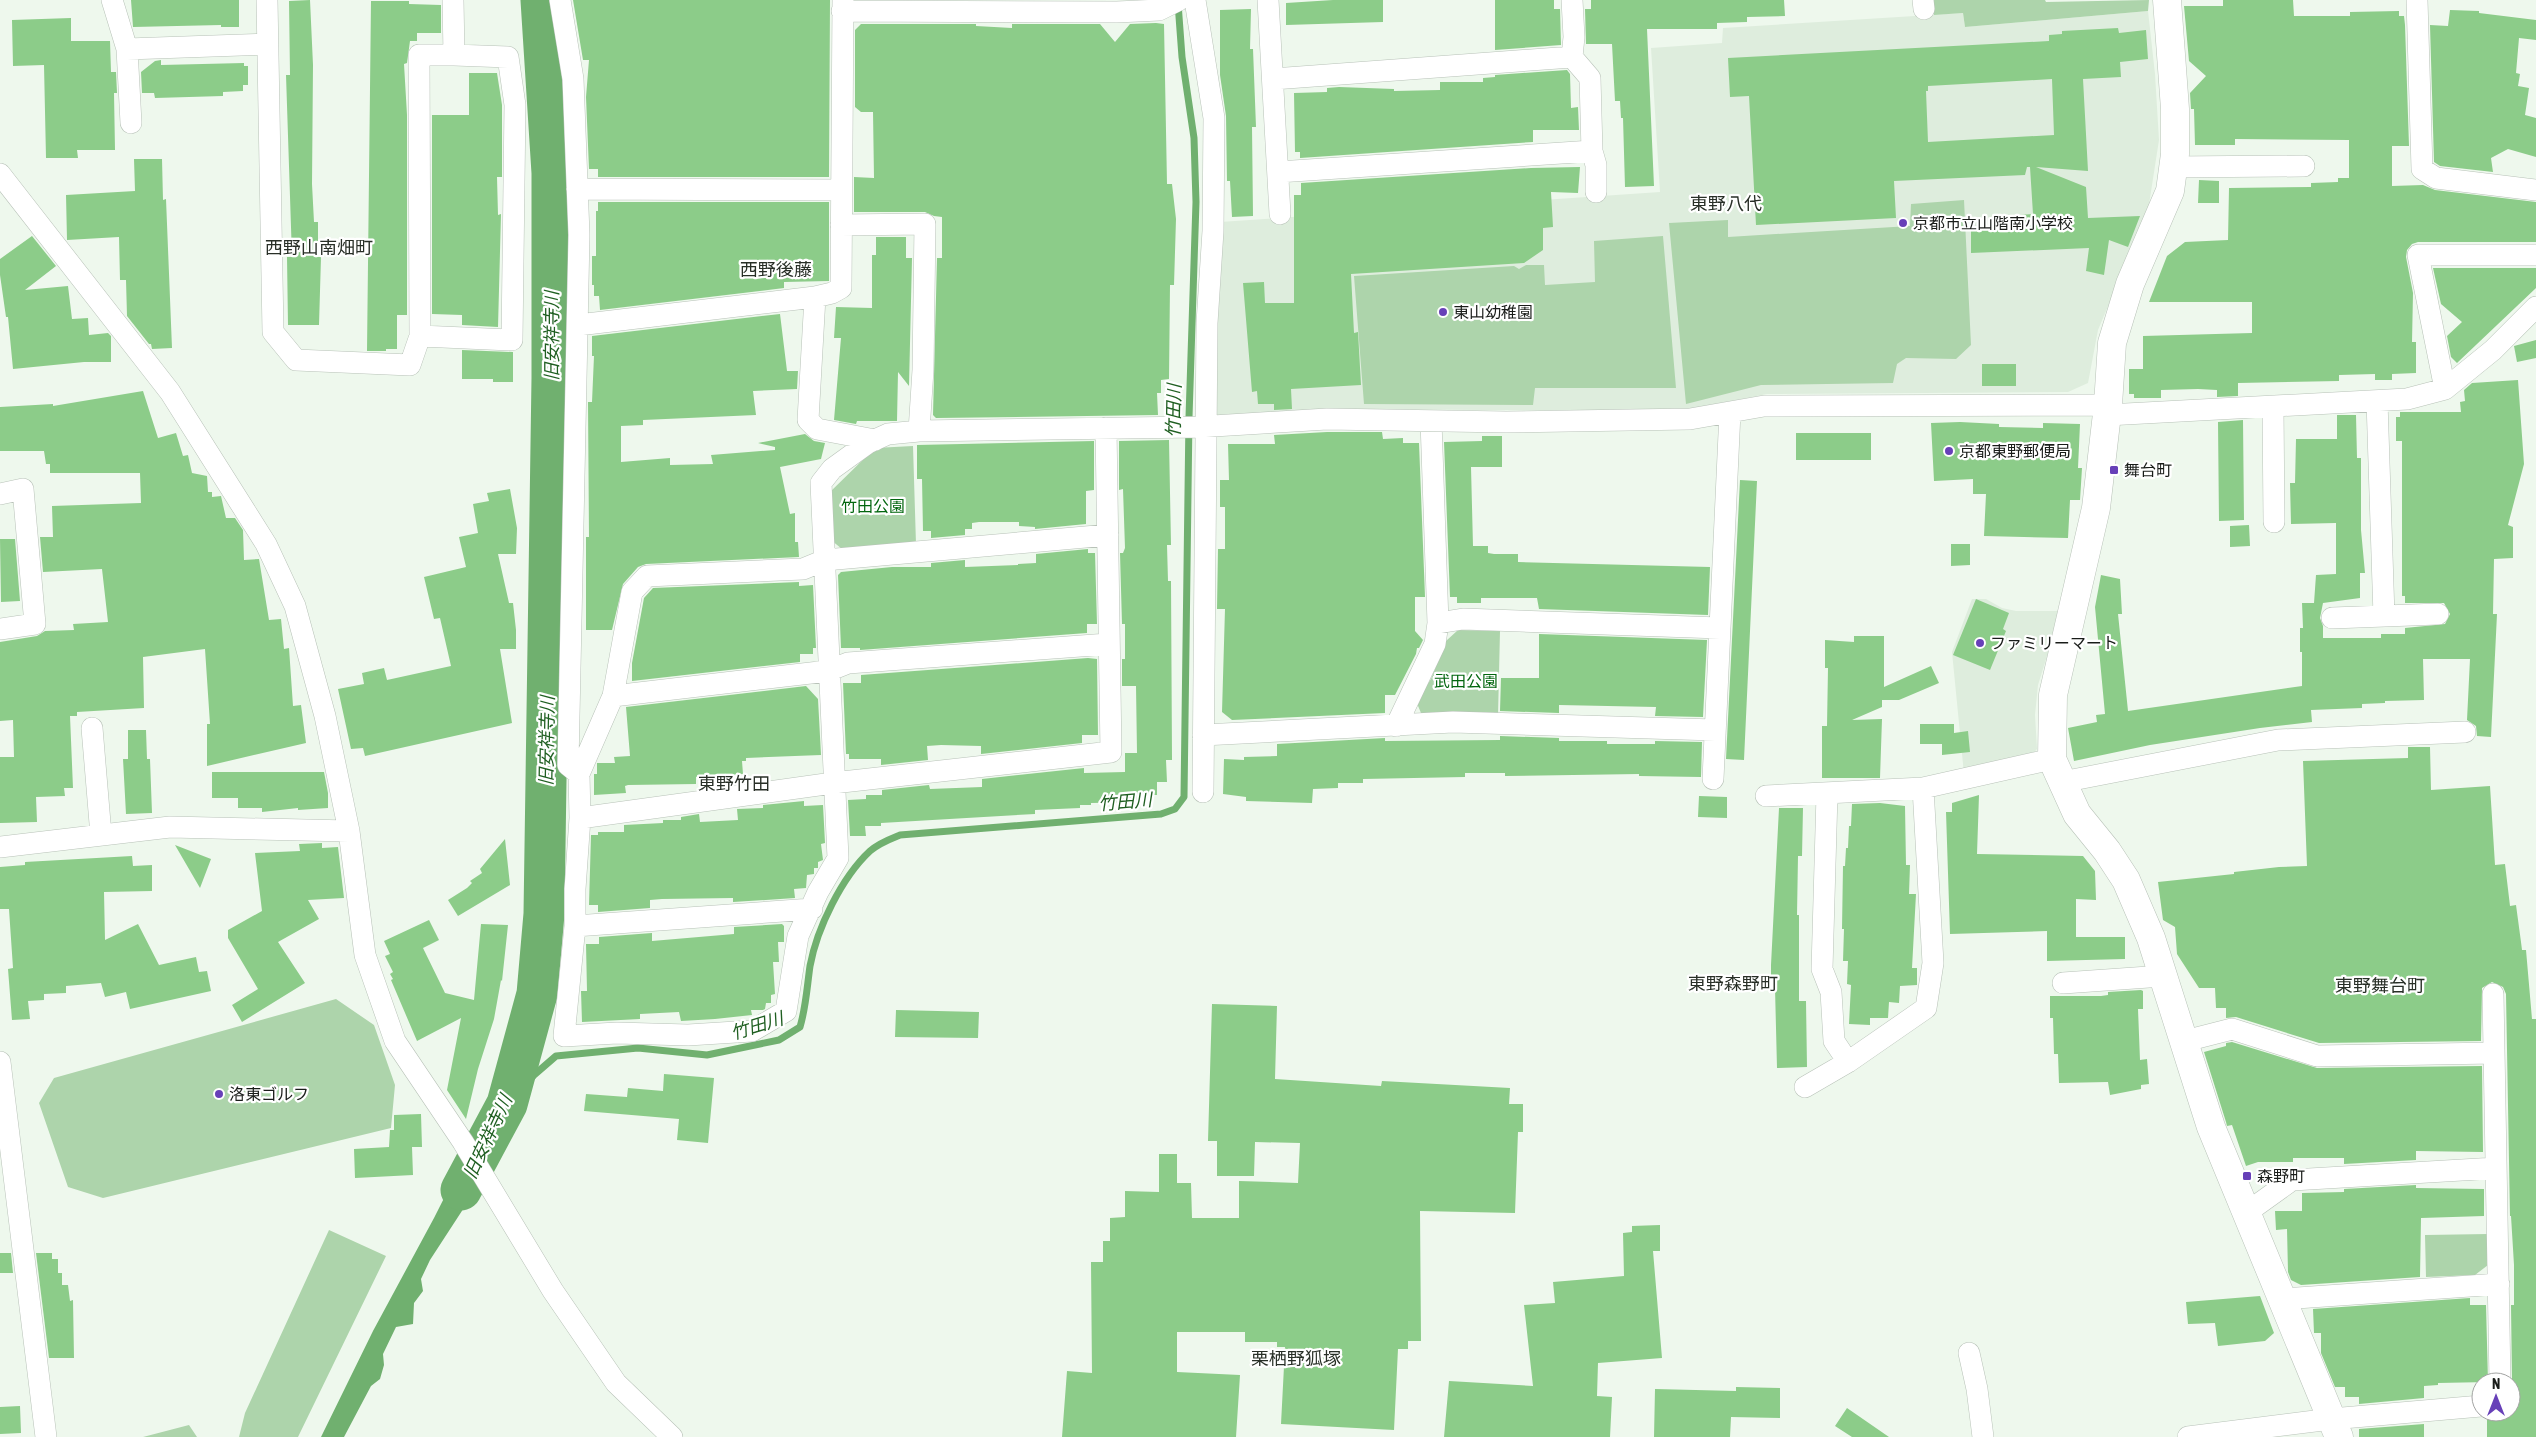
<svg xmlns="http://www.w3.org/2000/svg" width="2536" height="1437" font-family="'Asap Condensed','Noto Sans JP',sans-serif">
  <rect width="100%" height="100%" fill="#eef8ed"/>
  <path fill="#deeddd" d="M2148 11 2155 74 2159 140 2148 211 2098 330 2088 383 2068 392 1767 394 1678 411 1327 409 1212 417 1220 222 1660 192 1651 48 1722 43 1723 28 1963 13 1965 27Z
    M1972 599H1986L2002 608 2016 611H2061L2038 685 2035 715 2037 749 2028 759 1964 774 1952 652Z"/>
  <path fill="#add4ab" d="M1934 0H2045L2046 2 2149 0 2148 11 1965 27 1963 13 1934 15Z
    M1964 200 1971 345 1956 359 1906 358 1897 364 1893 383 1761 385 1686 404 1669 223 1728 220V237L1910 226 1911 204Z
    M1663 236 1676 388H1535L1533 405 1364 404 1354 276 1514 266 1519 269 1526 265H1544L1545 285 1595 282 1594 241Z
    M913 446 916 544 842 549 831 540 829 493 875 448Z
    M1458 630 1500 631 1498 716 1421 713 1416 701 1431 679 1446 641Z
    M336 999 374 1025 395 1085 391 1128 103 1198 68 1187 39 1103 54 1078Z
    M329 1230 386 1256 298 1437H239L245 1413Z
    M2488 1234V1265L2475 1275 2426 1277 2425 1235Z
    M189 1425 197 1437H143Z"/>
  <path fill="#70b06f" d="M479 1129 499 1154 430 1260 421 1279 423 1291 414 1303 413 1324 396 1327 383 1354 384 1365 380 1379 371 1386 344 1437H321L373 1331 434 1218Z"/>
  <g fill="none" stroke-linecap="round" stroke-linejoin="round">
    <path stroke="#70b06f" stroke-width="7" d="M507 1104 534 1075 556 1056 638 1048 707 1055 779 1040 800 1027C806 1007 807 987 810 966 817 928 842 877 870 851 879 843 890 839 900 835L1161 814 1175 809 1184 797 1189 417 1196 202 1194 138 1182 57 1178 3"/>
    <path stroke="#70b06f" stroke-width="41" d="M461 1190 507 1104 537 994 544 914 552 378V173L541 0"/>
  </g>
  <path fill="#8ccc89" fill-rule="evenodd" d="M131 0H239V27H221V25L133 27Z
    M310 0 313 65 312 184 314 222H318V257H321L319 325H288L287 257H292L286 75H290L289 1Z
    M573 0H830L829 177H598V169H589L586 97 589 60H583Z
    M1333 0H1383V22L1286 25V3Z
    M1495 0H1554V9H1560L1561 45 1495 50Z
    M1591 0H1784L1785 16 1747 17V22L1717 23V29H1647L1654 186 1625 187 1623 118H1621L1620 101H1615L1612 44H1586L1585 9H1591Z
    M2223 0H2293L2294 16H2350V12L2399 11V16H2404L2405 25 2409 146H2392V186L2423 185 2435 190 2536 202V242H2418L2412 244 2407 250 2406 257 2413 293 2412 342H2416V373L2392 374V380H2375V374L2339 375V381L2238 383V396L2217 397V390L2198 389 2161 390V398H2134V394H2129V369H2143V336L2252 333V302H2149L2167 256 2185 242 2228 240 2229 188 2311 187V183L2338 182V178H2349V140L2235 139V145H2195L2194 109H2191L2190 93 2206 76 2189 61 2184 6H2223Z
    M371 1H409V4L441 5V33H417V41H410L407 63 404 64 407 115V315H397V349H386V351H367Z
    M1251 9 1250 49H1253L1256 127H1252L1253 216 1232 217 1230 181H1227L1226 116 1220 75V10Z
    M2450 10 2479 11V13L2536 20V40L2519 38 2516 73 2520 74 2518 86 2529 88 2525 115 2536 118V157L2508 149 2491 158 2493 172 2440 166 2434 162 2430 25 2448 26Z
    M71 18V41H110L111 72H116L117 93H114L115 150H77L78 158H46L44 65 13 66 12 20Z
    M1156 23 1164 24 1167 184H1172L1176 219 1174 285H1170L1169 379 1161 380V393H1157L1158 415 936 418 933 415 937 258H942V217L934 216 925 212H854V177L874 178 873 112H861L855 107V30L861 24H976V26L1012 28V24H1100L1115 42 1130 24Z
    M2118 28 2119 33 2146 30 2148 59 2120 62 2121 77 2083 79 2088 171 2036 167 2086 187 2088 218 2140 216 2128 247 2109 240 2104 275 2086 271 2089 248 1971 253V228L1993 227 1992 222 2019 221V215L2033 214 2030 167H2027L2025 175 1894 181 1896 218 1756 225 1749 96 1730 97 1728 58 2049 41V35L2062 34V31ZM2052 79 2054 135 1928 142 1926 91H1928V86Z
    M161 60V65L244 63V66H248V85H243V91L223 92V96L155 98 154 93H142L141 72 155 61Z
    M1567 70 1570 74 1571 108 1578 107 1579 130H1533V142L1300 158V152H1295L1294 93 1327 92V88L1339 87 1394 89V91L1440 90V82H1483V78L1495 77V75Z
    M469 73H497L502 105V177H497L498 215 501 214 498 327 462 325V315L432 314V115H469Z
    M134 159H162L163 200 166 199 172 348 152 349 151 344H149L127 316 126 280H120L119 237 67 240 66 195 135 191Z
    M1580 167 1578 193 1551 192 1553 227 1543 228V250L1524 263 1351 274 1354 333 1358 332 1361 385 1291 389 1292 409 1274 410V404H1258L1257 391 1252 392 1243 283 1264 282 1265 303H1294V195H1301V183L1531 168Z
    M2199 180 2219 181V203H2198Z
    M598 202H829V281L784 282V288L600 310 599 296H594V285H592V256H596V211H598Z
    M32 236 56 266 25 290 68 286 72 319 88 318 89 335 108 333 111 336V362H84L13 369 8 317H6L0 275V259Z
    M876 237H906V258H912L909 386 898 372 897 421H857L856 424 834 420 841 338H834L836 307 872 308V255H876Z
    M2433 268H2536V288L2457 363 2451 357 2447 336 2462 322 2441 304Z
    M780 314 787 371H798L797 389 753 391 756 415 643 420V425L621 426V462L670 458V465L713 464 711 455 775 450V447L758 443 805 434 814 441 825 443 821 459 780 467 790 514 795 513V542H798L799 557 646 564 638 567 623 584 612 630H586V537H589L588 402H592L594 356H592V336Z
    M2536 340V358L2517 362 2514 346Z
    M462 350 513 352V382H493V379H462Z
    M1982 364H2016V386H1982Z
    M2518 380 2524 464 2508 525 2513 527V558L2494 559 2493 614H2497L2491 737 2477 736 2476 726 2467 720 2470 659H2423L2424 700 2385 701V703L2362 704V708L2311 710 2312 722 2260 728 2150 745 2074 761 2068 728 2097 722 2096 715 2105 714 2095 607 2101 575 2120 579 2122 614H2118L2128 711 2302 686V652H2300V628H2303L2302 603H2314L2316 575 2336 574V523L2291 524 2290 483H2295L2296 439H2337V415H2356L2357 458H2361V530L2365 573H2360V598L2323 603 2320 618 2323 626V638H2381V634H2405V628L2445 624 2450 614 2444 603H2405V596H2402V441H2396V417H2400V412H2461L2460 402 2465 401 2464 390 2472 383Z
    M143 391 158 438 176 433 183 456 188 455 192 473 207 476 208 492H212V497L221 496 226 518H235L243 530 244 560 259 559 269 620 281 619 284 649 289 648 293 706 301 705 306 743 207 766V724H210L205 649 143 657 144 708 77 712V716H70L73 788H64L65 796 36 797 37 822 0 823V757H14L13 720 0 721V642L37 636 45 631 74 630 73 624 108 622 102 569 43 572 40 537H53L52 506 141 503 140 473H50V464H46L44 451H0V407L53 404V406Z
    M2243 420 2244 520 2219 521 2218 422Z
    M1960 422 1999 424V427L2043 428V423L2080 424 2078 468H2082L2080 500H2070L2068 538 1984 536 1986 494H1973V479L1934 481 1931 423Z
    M1327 432H1382L1383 439 1403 438V443H1419L1425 597H1415V631L1423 640 1419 648H1417L1416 654 1395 695H1385V713L1232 720 1222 712 1225 609H1217L1218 549H1225V507H1220V480H1229L1228 444H1275L1274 435Z
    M1796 433H1871V460H1796Z
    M1482 436H1502V467H1471L1473 546H1488V553L1494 554H1518V562L1710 567 1708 615 1539 609 1537 598H1481V603H1457V597H1450L1444 442 1482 441Z
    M1169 440 1171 545H1167L1168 581H1171L1172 760H1166L1167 782H1157V795H1144V802L1091 803V805H1080V808L1035 810V814L881 823V826H865L866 836H850L848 800 866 799V795H882V790L929 785 930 789 982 787V779L1084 768V773L1125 772V753H1137L1136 686H1122V659H1125V624H1122L1120 553H1123L1125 548 1123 489 1119 490V441Z
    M1094 441V490L1086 491V524L1035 529V527L1019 526V522H979L972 523V529H965V535L931 538V531H923L922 479H917V445Z
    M1740 480 1757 481 1744 760 1726 759Z
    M510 489 517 528 516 554H498L509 603H513L516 630V649H500L512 723 365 756 363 748 351 749 338 689 364 684 362 673 384 668 387 680 451 666 440 618 434 619 424 577 466 567 459 537 478 533 473 504 489 501 487 493Z
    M2249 525 2250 546 2230 547V526Z
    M0 539H15L20 601 1 602Z
    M1951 544H1970V565L1951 566Z
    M1088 549V553H1095L1097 624H1087V633L860 650V648H841L838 575 841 572 892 567H931V563L965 560V567L1018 565V564L1036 563V554Z
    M799 582V586L813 585 816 648H813V654H800V662L632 681V663L644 598 653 588Z
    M1976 599 2009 613 2003 629 2006 631 1990 670 1953 655Z
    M1539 634 1707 640 1703 717 1655 716 1656 707 1559 705V713L1500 711 1501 678H1539Z
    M1854 636H1884V687L1931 666 1939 683 1899 700H1882V707L1852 720 1882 719 1880 778H1822V726H1827L1828 668H1825V640L1854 642Z
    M1088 658 1097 659 1098 735H1082V743L981 754V746L941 745 927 746 928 760 881 765V759H849V754H846L843 683H861V675Z
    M806 686 818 699 821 755 746 758V761H742L743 774 696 777V784L628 785 625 786 626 793 594 795V774H597V763H615L614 757 630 756 626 707Z
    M1920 724H1954V733L1968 731 1970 752 1942 755V744H1920Z
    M128 730H146L147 759H150L152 813 126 814 123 759H128Z
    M1500 736 1559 738V741H1607V744H1655V741L1702 742 1701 777 1639 776V774L1505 776V773H1465V777L1363 779V783H1338V788L1313 789 1312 803 1246 801V797L1223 794 1224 759 1244 760V757L1277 756V744L1385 738V741L1500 740Z
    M2408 747H2430L2431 790 2490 786 2495 865 2505 864 2510 906 2516 905 2521 942 2522 950H2526L2532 1019H2536V1437H2487V1417L2492 1412H2511L2512 1382 2511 1305H2514V1265L2511 1216H2510L2506 994 2503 987 2492 982 2482 988 2481 1041 2319 1043 2236 1017 2226 1018V1008H2216L2215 988H2199L2177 954 2175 927 2163 920 2158 882 2234 874V872L2279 867 2307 866 2303 761 2408 758Z
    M212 772H324L328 793V808L298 810V808L262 812V808H238V798H212Z
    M1979 795 1977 854 2083 856 2095 871 2096 900 2076 899V937H2125V959L2047 961V931L1950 934 1946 812H1952V803Z
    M1699 796 1727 797V818L1698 817Z
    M804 801V806L823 805 825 843 821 844 823 860 818 862V868H814V874L807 875 806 888 794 889 795 898 733 902V898L662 899 650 900V908L598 912V905H589L591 835H598V832H624V825L663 823V820H681V817L699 814 700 822 738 820 737 809 763 808V805Z
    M1880 803 1905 806 1906 865H1910L1909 894H1916L1912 968H1917V985L1900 986 1899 1003 1889 1002 1888 1018H1870V1025L1849 1024 1851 985 1847 984 1848 961H1843L1844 929H1842L1843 866H1845L1846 848H1848L1849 826H1851L1852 804Z
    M1779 808H1803L1802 856H1798L1797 915H1799V1001H1806L1807 1067 1777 1068 1775 988H1771V965Z
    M505 839 510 885 458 916 448 900 467 888 472 883 470 881 482 873 480 869Z
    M322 843V848L338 847 344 898 308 900 319 919 278 942 305 983 242 1022 232 1005 258 989 228 938V930L262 911 255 853 300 851 299 844Z
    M175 845 211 859 200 888Z
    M132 856 133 866 152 865V891L104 892 105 940 138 924 159 965 196 957 199 972 207 971 211 991 130 1009 126 992 105 997 101 983 66 986V993L44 994V1000L28 1001 30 1019 12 1020 8 969 13 968 10 924 9 909H0V867L25 865V862Z
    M429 920 439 940 423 948 445 993 474 1000 481 924 508 925 502 981 501 980 494 1019 478 1069 466 1119 447 1090 461 1018 417 1041 391 980 393 979 390 974 393 972 385 956 390 954 384 941Z
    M782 924 784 926V942H778L779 962H773L775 994 771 995V1003H766L765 1009 763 1010H751L752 1015 715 1019 681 1021 679 1012 640 1014V1019L582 1022 581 991H587L586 944H599V937L652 933V941L734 934V927Z
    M2141 990 2143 991V1009H2138L2140 1060 2147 1059 2149 1084 2141 1085V1089L2110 1095 2108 1082 2059 1083 2058 1054H2054L2053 1018H2050V996H2101L2108 995V992Z
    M1212 1004 1277 1006 1275 1079 1381 1086 1382 1081 1510 1088 1509 1104H1523V1132H1518L1515 1213 1420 1211 1421 1341H1408V1349H1398L1394 1430 1281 1424 1285 1347H1277V1342H1245V1332H1177V1372L1240 1375 1236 1437H1062L1067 1371 1092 1373 1091 1262H1103V1241H1110V1218L1125 1217V1191L1159 1192V1154H1177V1183H1191L1192 1218H1239V1181L1298 1183 1300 1143 1255 1142 1254 1176H1217V1141H1208Z
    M896 1010 979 1012 978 1038 895 1037Z
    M2232 1042 2317 1068 2482 1066 2483 1152 2416 1151V1160L2344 1164V1158H2293V1162H2258L2246 1166 2232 1125 2227 1126 2226 1122 2204 1052 2226 1046V1043Z
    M664 1074 714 1078 708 1143 677 1140 679 1119 584 1111 586 1094 627 1097 628 1088 663 1091Z
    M421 1114 422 1147H412L413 1175 355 1178 354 1149 389 1147 390 1130H394V1115Z
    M2416 1185V1188L2484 1189V1216L2421 1218 2420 1277 2301 1285 2291 1280 2288 1272 2287 1229 2276 1230 2275 1211H2302V1193L2344 1192V1189Z
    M1660 1225V1251H1653L1662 1358 1598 1363 1597 1396 1612 1397 1610 1437H1444L1449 1381 1533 1386 1524 1305 1555 1303 1553 1282 1624 1276 1623 1233 1632 1232V1226Z
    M0 1253H11L13 1273H0Z
    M36 1253H52V1259H58V1273H62V1285H68L70 1301 73 1300 74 1358H49Z
    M2260 1296 2274 1333 2265 1341 2218 1346 2215 1323 2188 1324 2186 1302Z
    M2470 1298V1305H2486L2488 1382 2438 1383V1385L2424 1386V1398L2359 1404V1397H2345V1387H2335L2321 1353V1333H2314L2313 1309Z
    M1736 1387 1780 1388V1418L1731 1417 1730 1437H1654L1655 1389 1736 1391Z
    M20 1406 21 1433 0 1434V1407Z
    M1847 1408 1889 1437H1852L1835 1426Z
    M2424 1424V1437H2359V1429Z"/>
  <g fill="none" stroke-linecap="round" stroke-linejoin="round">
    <defs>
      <path id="street" d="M112 0 127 49 131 123
        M267 0 273 332 296 360 410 365 420 336 419 55H454L453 0
        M560 0 573 79 579 235 568 765 579 774
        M1195 0 1214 118 1213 231 1207 323 1203 792
        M1268 0 1280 214
        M1923 0 1924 9
        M2417 0 2422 169 2436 178 2536 190
        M842 11 1117 12 1159 10 1179 0
        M127 49 267 44
        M1572 57 1574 37 1572 0
        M1273 79 1572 57 1590 78 1592 151 1596 165V192
        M2173 167 2304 166
        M1278 172 1592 151
        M0 174 170 392 266 544 295 606 325 716 349 831 365 955 395 1041 463 1142 553 1291 616 1383 672 1437
        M577 189 841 190
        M841 225 925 224 923 370 919 431
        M815 297 808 420 817 429 875 440
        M578 325 815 297 832 293 841 288 843 0
        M420 336 512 340 515 105 508 57 454 55
        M2445 389 2418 255H2536
        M2377 401 2384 616
        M2273 407 2274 522
        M2107 415 2407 399 2445 389 2493 350 2536 307
        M0 494 23 489 35 624 0 629
        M1108 535 825 560 803 569 647 576 632 592 613 696 579 774 580 818 575 889V926L564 1036 617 1033 688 1035 752 1031 786 1011 798 936 818 892 838 858 821 483 832 469 868 443 888 434 919 431 1197 427 1327 419 1506 422 1690 419 1764 406 2108 405
        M2332 618 2438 614
        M1438 623 1463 619 1720 628
        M613 696 828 671 848 663 1108 644
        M1396 726 1435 644 1438 623 1431 421
        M92 728 101 835
        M1203 735 1453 722 1715 730
        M1713 779 1730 412
        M2062 782 2278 740 2465 732
        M1827 794 1822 969 1831 992 1834 1041 1848 1062
        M1766 796 1923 788
        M580 818 833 783 1111 752 1106 428
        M0 847 170 827 349 831
        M575 926 812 909
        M2063 983 2163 976
        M2493 994 2500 1382
        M2185 1041 2232 1029 2317 1056 2494 1053
        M0 1062 46 1437
        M1805 1087 1848 1062 1926 1008 1933 963 1923 788 2052 759
        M2246 1213 2292 1180 2496 1168
        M2282 1299 2499 1284
        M1969 1353 1977 1389 1983 1437
        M2188 1437 2331 1419 2481 1406"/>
      <path id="secondary" d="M2167 0 2175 109V154L2170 191 2130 284 2112 343 2108 405 2096 508 2053 695 2052 759 2077 814 2107 851 2126 880 2151 938 2211 1127 2339 1437"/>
    </defs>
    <use href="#street" stroke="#b8c2b8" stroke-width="22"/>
    <use href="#secondary" stroke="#b8c2b8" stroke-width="29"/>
    <use href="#street" stroke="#fff" stroke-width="21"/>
    <use href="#secondary" stroke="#fff" stroke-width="28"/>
  </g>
  <g fill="#6740b8" stroke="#fff" stroke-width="2">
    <circle cx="1903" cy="223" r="5"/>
    <circle cx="1443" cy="312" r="5"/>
    <circle cx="1949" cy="451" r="5"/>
    <rect x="2109" y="465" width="10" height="10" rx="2.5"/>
    <circle cx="1980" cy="643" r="5"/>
    <circle cx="219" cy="1094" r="5"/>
    <rect x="2242" y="1171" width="10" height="10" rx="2.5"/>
  </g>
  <g text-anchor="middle" stroke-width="4.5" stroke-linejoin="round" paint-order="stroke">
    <g font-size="16" fill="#191c19" stroke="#fff" text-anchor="start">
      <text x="1913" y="229">京都市立山階南小学校</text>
      <text x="1453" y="318">東山幼稚園</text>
      <text x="1959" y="457">京都東野郵便局</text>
      <text x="2124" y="476">舞台町</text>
      <text x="1990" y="649">ファミリーマート</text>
      <text x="229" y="1100">洛東ゴルフ</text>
      <text x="2257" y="1182">森野町</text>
    </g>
    <g font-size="16" fill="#02660e" stroke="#fff">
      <text x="873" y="512">竹田公園</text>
      <text x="1466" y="687">武田公園</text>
    </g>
    <g font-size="18" fill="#282f27" stroke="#fff">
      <text x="1726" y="210">東野八代</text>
      <text x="319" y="254">西野山南畑町</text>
      <text x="776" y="276">西野後藤</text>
      <text x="734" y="790">東野竹田</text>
      <text x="1733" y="990">東野森野町</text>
      <text x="2380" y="992">東野舞台町</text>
      <text x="1296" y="1365">栗栖野狐塚</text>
    </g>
    <g font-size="18" font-style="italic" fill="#1f5f21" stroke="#fff">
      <text transform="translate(552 336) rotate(-90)" y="6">旧安祥寺川</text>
      <text transform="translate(1174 411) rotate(-89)" y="6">竹田川</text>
      <text transform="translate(547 741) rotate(-89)" y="6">旧安祥寺川</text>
      <text transform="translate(1125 802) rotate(-5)" y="6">竹田川</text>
      <text transform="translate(757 1026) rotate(-17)" y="6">竹田川</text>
      <text transform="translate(488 1137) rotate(-65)" y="6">旧安祥寺川</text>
    </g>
  </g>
  <g transform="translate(2496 1397)"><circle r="24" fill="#ffffff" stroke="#a3a4a3"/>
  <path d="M0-4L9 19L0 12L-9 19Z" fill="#6740b8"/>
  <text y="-8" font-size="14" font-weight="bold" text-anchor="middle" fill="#191c19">N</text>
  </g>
</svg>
